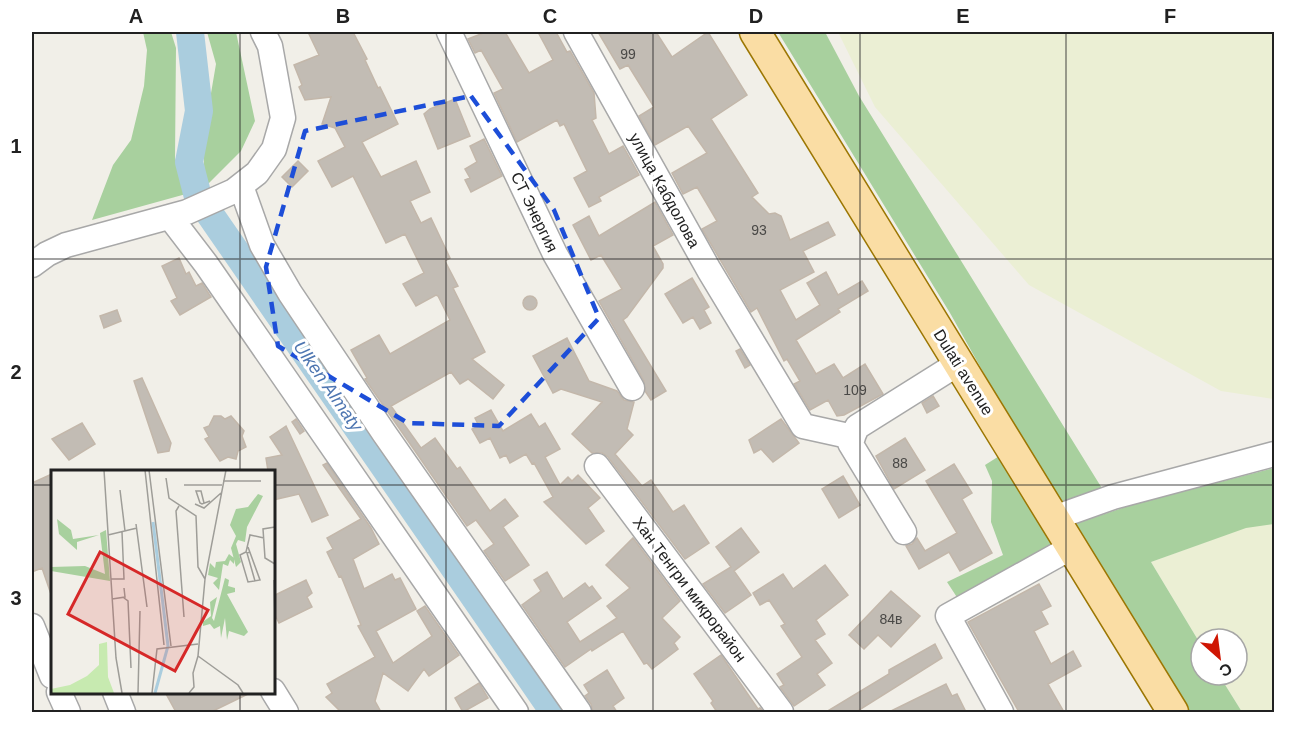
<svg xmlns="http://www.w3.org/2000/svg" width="1306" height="744" font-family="Arial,sans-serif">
  <rect width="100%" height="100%" fill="#f1efe8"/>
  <path fill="#ebefd4" d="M838 32H1274V399L1221 391 1029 285 875 107Z
    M1274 517V712H1242L1219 675H1237V639H1201V645L1151 562Z"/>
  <path fill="#a8d09e" d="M143 32H171L176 48 175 158 186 194 92 220 113 165 131 140 144 86 147 50Z
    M207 32H236L255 121 241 151 205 187 203 140 216 64Z
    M778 32H825L859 96 1108 498 1064 516 950 313Z
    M1004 453 1064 551 964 608 947 582 1003 555 991 522 992 481 985 465Z
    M1274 468V524L1246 528 1151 562 1201 645V675H1219L1242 712H1189L1069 526 1134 504Z"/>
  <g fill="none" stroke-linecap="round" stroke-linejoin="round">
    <path stroke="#aacdde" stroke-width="28" d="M190 32 199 111 189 162 198 197 554 712"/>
  </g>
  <path fill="#c2bcb4" stroke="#c3b7aa" stroke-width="1.5" d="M308 32H353L367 59 365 60 378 88 380 87 398 124 362 142 381 177 416 161 430 192 410 201 421 223 431 218 450 258 445 261 458 286 453 288 485 352 472 359 504 385 493 399 468 379 460 384 451 372 391 406 421 448 435 438 457 469 460 467 490 511 505 499 518 516 503 527 529 565 505 581 484 551 494 544 476 520 467 526 365 379 367 378 351 350 379 335 390 354 450 320 438 296 436 295 416 306 403 284 424 273 405 234 386 243 353 176 332 187 318 161 345 147 335 128 322 124 331 97 305 100 299 87 302 85 294 65 319 55Z
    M486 32H505L529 73 553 60 538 32H556L567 52 570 51 594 93 596 118 592 120 609 154 623 146 639 175 599 197 601 201 589 207 574 178 587 171 564 124 560 126 557 120 517 142 494 93 503 89 481 50 475 53 468 39Z
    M598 32H656L672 57 708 32 747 95 711 119 758 193 752 197 769 214 775 213 781 216 790 240 828 222 835 235 803 251 814 272 780 290 796 320 820 305 807 283 826 272 838 295 862 281 868 291 838 309 840 312 796 340 816 374 834 364 843 378 865 364 883 394 844 415 837 416 828 400 810 410 794 384 800 381 787 359 784 361 757 308 751 312 702 229 717 221 697 187 683 194 672 173 707 153 688 126 655 145 639 116 654 107 628 65 620 69Z
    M455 99 470 136 438 149 424 114 430 109Z
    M484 139 502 176 471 192 465 180 470 178 465 169 477 162 470 146Z
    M298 161 308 171 292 187 282 177Z
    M655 202 673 235 653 246 663 264V268L627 317 623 320 666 391 651 400 645 391 644 381 599 301 622 289 601 255 591 260 573 225 589 216 599 236Z
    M179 258 186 274 189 272 196 286 202 283 211 297 180 315 171 301 177 298 162 266Z
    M692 278 709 307 704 310 711 323 700 329 693 317 683 323 665 294Z
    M523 303a7 7 0 1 1 14 0a7 7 0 1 1-14 0Z
    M117 310 121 321 104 328 100 316Z
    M567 338 589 381 617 391 624 400 634 402 627 429 633 435 615 454 642 486 651 480 673 512 684 505 709 543 685 559 608 457 602 453H592L572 434 602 402 561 389 553 393 533 356Z
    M740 349 750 365 745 368 736 351Z
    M142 378 171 443 169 451 158 453 134 381Z
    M933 396 939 406 927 413 922 403Z
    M491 410 503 431 531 414 539 427 545 423 560 449 545 457 560 485 568 477 572 481 578 475 600 498 588 508 604 531 586 544 544 502 553 497 534 463 532 464 526 454 510 463 506 455 500 458 490 438 480 443 472 429 479 426 475 418Z
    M214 416H221L225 419 231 416 244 431 242 436 246 447 238 451 236 459 228 457 220 461 205 439 209 437 204 428 209 426Z
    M296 419 304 431 300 434 292 422Z
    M781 419 799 443 773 462 761 449 754 453 749 440Z
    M82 423 95 444 69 460 52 439Z
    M286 426 328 515 312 522 299 494 273 500V471H268L266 458 282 455 270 437Z
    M905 438 925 470 894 489 876 456Z
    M327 463 371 528 379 544 353 559 364 589 392 574 395 580 400 578 416 609 376 631 393 663 432 636 417 611 425 606 459 655 429 676 424 669 408 691 383 673 375 701 381 712H341L326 697 332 693 327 684 375 657 358 626 361 625 341 576 339 577 327 552 333 549 327 538 361 519 323 465Z
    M954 464 972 493 962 499 992 553 960 571 949 552 919 569 906 546 912 544 917 538 925 551 957 533 926 481Z
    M52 474V593L51 594 42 568 32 572V483Z
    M843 476 860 505 839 518 822 489Z
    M741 528 759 552 734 571 751 595 725 613 703 584 731 567 716 547Z
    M633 538 680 601 662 618 680 637 674 643 678 649 652 669 647 663 644 664 623 631 592 651 591 649 565 667 522 605 541 591 534 580 547 572 563 599 585 583 589 588 592 586 601 598 567 622 580 642 617 618 607 606 630 588 606 565Z
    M825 565 848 595 816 620 825 634 815 640 832 663 817 674 825 685 794 706 780 687 784 685 777 674 802 657 781 626 785 624 769 600 760 605 753 593 783 574 793 589Z
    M306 580 312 593 307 597 312 607 279 623 273 611V596Z
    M1039 584 1051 606 1041 611 1048 624 1034 631 1051 664 1073 651 1081 666 1048 684 1064 712H1019L968 622Z
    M891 591 920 616 891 647 878 635 864 649 849 635Z
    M935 644 942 658 856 712H826L889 674V670Z
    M721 655 758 709 760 708 764 712H717L711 703 713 701 694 674Z
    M607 670 624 698 613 706 617 712H593L591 704 585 696 589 693 584 685Z
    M479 683 488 698 463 712 455 698Z
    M946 684 952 696 957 694 966 712H889Z
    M165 692H252L211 712H176Z"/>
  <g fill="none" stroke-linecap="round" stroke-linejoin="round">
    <defs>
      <path id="minor" d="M449 32 555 254 632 388
        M576 32 709 270 803 426 853 437
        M241 186 262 245 290 293 384 433 579 712
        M170 217 206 264 516 712
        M32 265 47 254 66 245 187 212 234 191 257 173 274 149 283 118 270 46 263 32
        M597 466 781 712
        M1054 518 1113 497 1274 454
        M904 532 850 443 857 427 959 363
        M32 626 52 676
        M273 691 286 712
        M59 692 68 712
        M115 692 123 712
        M1001 712 948 616 1072 547"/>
      <path id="major" d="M755 32 1173 712"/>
    </defs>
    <use href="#minor" stroke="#a8a8a8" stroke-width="27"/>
    <use href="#major" stroke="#9c7703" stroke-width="33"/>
    <use href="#minor" stroke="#fff" stroke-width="24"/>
    <use href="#major" stroke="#fadda4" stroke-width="30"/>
  </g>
  <path fill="none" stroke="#1d4ed8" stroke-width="4.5" stroke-dasharray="12 8" stroke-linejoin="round" d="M471 96 554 210 599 318 499 426 408 423 278 346 266 267 305 131Z"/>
  <path fill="none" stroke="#212121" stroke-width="1.5" stroke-opacity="0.55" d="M240 32V471M446 32V712M653 32V712M860 32V712M1066 32V712M32 259H1274M32 485H52M273 485H1274M240 692V712"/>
  <g text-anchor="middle" stroke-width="6" stroke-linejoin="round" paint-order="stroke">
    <g font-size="14" fill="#494846">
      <text x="628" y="59">99</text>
      <text x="759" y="235">93</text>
      <text x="855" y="395">109</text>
      <text x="900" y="468">88</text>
      <text x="891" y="624">84в</text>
    </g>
    <g font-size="16" fill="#212121" stroke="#fff">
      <text transform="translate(665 190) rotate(61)" y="6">улица Кабдолова</text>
      <text transform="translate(535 212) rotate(64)" y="6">СТ Энергия</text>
      <text transform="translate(964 372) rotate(58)" y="6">Dulati avenue</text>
      <text transform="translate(690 589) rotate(53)" y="6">Хан Тенгри микрорайон</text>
    </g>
    <g font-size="18" font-style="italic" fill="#4e76b1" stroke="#fff">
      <text transform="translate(328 386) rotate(55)" y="6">Ulken Almaty</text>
    </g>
  </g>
  <g transform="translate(51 470)">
    <rect width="224" height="224" fill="#f1efe8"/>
    <path d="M56 172 57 207 63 223H0V219L19 215 36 206 48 195V174Z" fill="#c7eab0"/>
    <path d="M207 24 212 26 196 57 194 72 187 70 185 74 190 92 185 97 180 78 185 66 179 55 185 39 197 37ZM6 49 20 60 22 69 48 65 26 72V80L8 64ZM55 60 59 111 0 101V97L34 96 54 104 49 63ZM178 84 183 88V94L179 90 177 96 172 94 168 120 162 113 167 108 157 105 159 93 164 98 165 92 174 91ZM174 108 178 110 177 116 184 118V122L176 124 197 162 193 166 178 161 176 170 174 148 170 168 169 156 163 159 159 154 152 156 151 146 153 151 160 146 159 132 166 127 161 148 163 151Z" fill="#a8d09e"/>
    <path fill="none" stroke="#aacdde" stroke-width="3" d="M102 52 117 176 104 223"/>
    <path fill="none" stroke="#9e9d98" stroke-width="1.5" d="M53 0 65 188 71 223M94 0 113 175M98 0 120 176M175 0 154 109 147 186 187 215 192 223M115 8 118 28 145 46 147 97 154 109M172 11H210M133 15H171M69 20 74 61M153 33 150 21H145L149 33 151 34 159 31M144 34 153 38 170 23M128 36 125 41 133 147M85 54 96 137M224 57 212 59 214 88 224 94M57 65 86 58M197 77 209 110 197 112 189 85 195 82 199 65 213 68M199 82 196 83 204 111M60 109H73L71 62M223 110 224 149M73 128 77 131 80 198M61 129 74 127 73 118M87 223 89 141M101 223 106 179 147 174M138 223 143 217 142 203 147 186"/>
    <path fill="#d62828" fill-opacity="0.15" stroke="#d62828" stroke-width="3" d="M49 82 157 140 124 201 17 144Z"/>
    <rect width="224" height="224" fill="none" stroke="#212121" stroke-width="3"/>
  </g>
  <rect width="1306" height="744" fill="none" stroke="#ffffff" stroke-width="66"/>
  <g transform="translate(1219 657) rotate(152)"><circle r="28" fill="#ffffff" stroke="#a6a6a6" stroke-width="1.5"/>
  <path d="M0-4.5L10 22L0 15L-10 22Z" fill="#cf1603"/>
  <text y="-9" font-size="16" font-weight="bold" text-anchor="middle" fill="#212121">С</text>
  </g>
  <rect x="33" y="33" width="1240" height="678" fill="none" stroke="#212121" stroke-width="2"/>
  <g font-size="20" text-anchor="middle" font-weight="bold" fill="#212121">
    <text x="136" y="23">A</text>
    <text x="343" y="23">B</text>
    <text x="550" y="23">C</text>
    <text x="756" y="23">D</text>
    <text x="963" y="23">E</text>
    <text x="1170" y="23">F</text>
    <text x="16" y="153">1</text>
    <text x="16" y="379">2</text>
    <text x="16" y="605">3</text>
  </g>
</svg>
